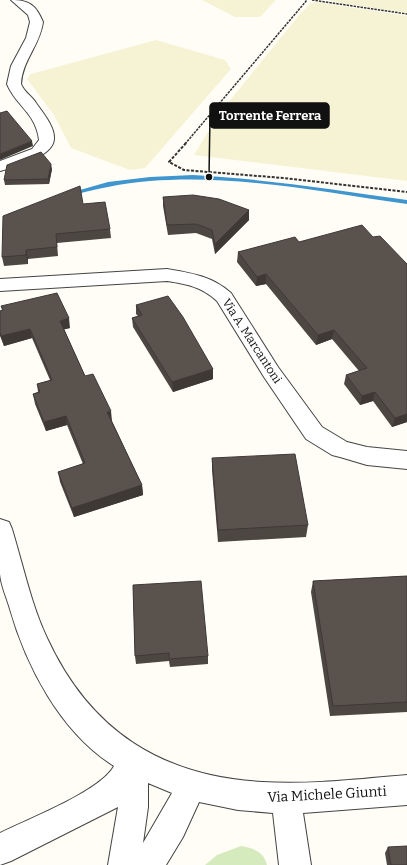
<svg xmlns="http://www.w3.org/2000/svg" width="407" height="865" font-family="Bitter,serif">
  <rect width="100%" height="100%" fill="#fffdf5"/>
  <path fill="#f6f3d4" d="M202 0H276L260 17H235Z
    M327 0H407V13L340 3Z
    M316 2 407 16V181L194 155 219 114 300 14 311 3Z
    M156 40 225 60 231 69 145 168 130 170 71 148 54 115 27 79 31 74Z"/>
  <path fill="#d5ebbd" d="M241 846C254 848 264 852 267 865H205L217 855Z"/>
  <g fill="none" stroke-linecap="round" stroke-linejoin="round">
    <path fill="#3f96cf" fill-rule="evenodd" d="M193 175C265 179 336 190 407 200V204C323 192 235 174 150 181 122 183 96 189 69 196L66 194 108 182 150 177Z"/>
    <defs>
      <path id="minor" d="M11 0C29 0 36 5 43 22 40 45 22 61 21 84 24 92 32 96 36 103 43 113 55 127 54 139 53 157 15 167 0 171V161L32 149 39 140C36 113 16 106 7 84L11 66 26 38 30 22 28 15Z
        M167 269C191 273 212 276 231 293L278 367 322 427 347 442 367 447 407 451V469L367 465 340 457 332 455 306 439 264 377 217 301C202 287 187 284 167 281L0 291V279Z
        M0 519 9 522 12 529C23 565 31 604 47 638 90 731 161 776 262 782 311 785 359 779 407 775V805L303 813 311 865H279L273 813 238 810 199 802 183 837 166 865H108L118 807 11 861 0 865V833C28 819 101 791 114 766 60 732 26 666 9 606 6 596 1 585 0 574 0 556 0 537 0 519ZM148 783 172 793 143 843 148 807Z"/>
    </defs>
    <use href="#minor" stroke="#444" stroke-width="2"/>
    <path stroke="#333" stroke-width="1.5" stroke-dasharray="2.5 1" stroke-linecap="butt" d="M312 0 407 14
      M185 144 307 0"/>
    <path stroke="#333" stroke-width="2" stroke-dasharray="3 1.5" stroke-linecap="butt" d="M186 143 169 162 184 170 283 178 407 192"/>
    <use href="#minor" fill="#fff" fill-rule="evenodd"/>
  </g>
  <path fill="#4d4742" d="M52 169 49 184 5 185 4 180Z
    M163 197 249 210V220L215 254 212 239 196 233 168 235 163 206Z
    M83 204 110 229 111 238 57 243 58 256 28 259V264L4 266 2 257Z
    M373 237 407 264V422L392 427 373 401 360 405 344 384 346 375 359 371 332 339 316 345 266 284 256 286 237 262 238 252 299 242Z
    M136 305 213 369V379L173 392 133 327 132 318 138 316 136 314Z
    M1 306 70 328 64 329 85 376 112 421 142 485 143 495 74 517 60 482 58 472 83 464 67 425 46 431 35 404 33 394 38 392 37 384 50 380 32 338 4 346 0 336V311L2 310Z
    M212 458 308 525 306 537 218 542 212 470Z
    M407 576V712L330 716 311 592 313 581Z
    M133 585 208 656V664L170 667 169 661 136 664 135 656Z
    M388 847 407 865H387L385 853Z"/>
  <path fill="#3f3936" d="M32 141 33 146 0 160V154Z
    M51 164 52 169 49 184 48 179Z
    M249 210V220L215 254V244Z
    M26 250 28 259V264L26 255Z
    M266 274V284L256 286 257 277Z
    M69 318 70 328 62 330 60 321Z
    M30 329 32 338 4 346 1 336Z
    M334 330 332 339 316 345 318 335Z
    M213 369V379L173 392 172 382Z
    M375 392 373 401 360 405 362 396Z
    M111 411 112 421 109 422 107 412Z
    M407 414V422L392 427 395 418Z
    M66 416 67 425 46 431 44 422Z
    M142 485 143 495 74 517 72 508Z"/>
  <path fill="#5a524d" stroke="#3f3936" d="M7 111 32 141 0 154V113Z
    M41 152 51 164 48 179 4 180 7 165Z
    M80 186 83 204 105 202 110 229 56 234 57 247 26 250V255L2 257 3 216Z
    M193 195 219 199 249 210 215 244 212 230 196 224 167 225 163 197Z
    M362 225 373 237 380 236 407 264V414L395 418 375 392 362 396 346 375 367 368 334 330 318 335 266 274 257 277 238 252 295 237 299 242Z
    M57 293 69 318 60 321 85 376 93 374 111 411 107 412 142 485 72 508 58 472 85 463 66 416 44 422 33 394 40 392 37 384 52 380 30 329 1 336 0 332V311L3 310 1 306Z
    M168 296 183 317 213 369 172 382 132 318 142 315 136 305Z
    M295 454 308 525 218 530 212 458Z
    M407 576V702L333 706 313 581Z
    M201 581 208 656 169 659V653L135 656 133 585Z
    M407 846V865H391L388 847Z"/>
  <g text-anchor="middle" stroke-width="4" stroke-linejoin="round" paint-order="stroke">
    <g font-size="12" fill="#111" stroke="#fff">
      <text transform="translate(252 341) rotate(57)" y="4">Via A. Marcantoni</text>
    </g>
    <g font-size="14" fill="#111" stroke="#fff">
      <text transform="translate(327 794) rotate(-3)" y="5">Via Michele Giunti</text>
    </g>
  </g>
  <path fill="none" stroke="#111" stroke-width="1.5" d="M209 177L210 115"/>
  <circle fill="#111" stroke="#fff" stroke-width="1.5" cx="209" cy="177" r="4"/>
  <rect fill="#111" stroke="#111" stroke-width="1.5" x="210" y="103" width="119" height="25" rx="4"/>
  <g font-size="13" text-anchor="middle" font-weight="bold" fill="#fff">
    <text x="270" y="120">Torrente Ferrera</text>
  </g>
</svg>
